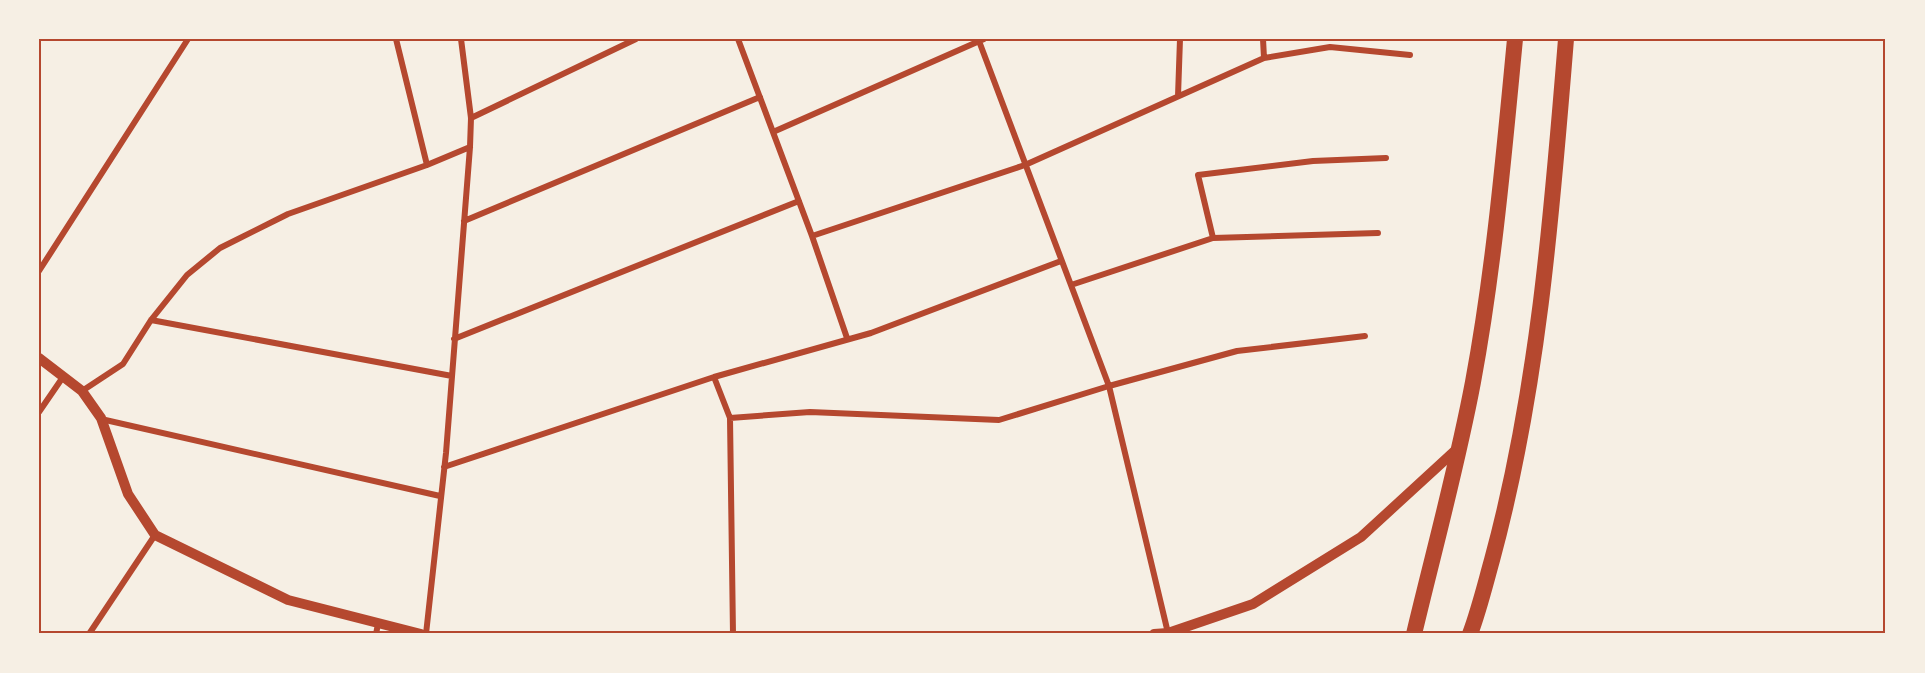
<svg xmlns="http://www.w3.org/2000/svg" width="1925" height="673" font-family="Rubik,sans-serif">
  <rect width="100%" height="100%" fill="#f6efe4"/>
  <g fill="none" stroke-linecap="round" stroke-linejoin="round">
    <path stroke="#b5482f" stroke-width="6" d="M396 39 427 165
      M738 39 812 236 847 338
      M1263 39 1264 58
      M979 41 1109 386 1168 633
      M1178 96 1180 39
      M471 118 636 39
      M773 132 984 39
      M464 221 760 97
      M812 236 1025 165 1264 58 1330 47 1410 55
      M1213 238 1198 175 1313 161 1386 158
      M39 271 188 39
      M1071 285 1213 238 1378 233
      M151 320 452 376
      M454 339 799 201
      M714 377 730 418 733 634
      M82 391 123 364 151 320 187 275 220 248 288 214 427 165 470 147
      M39 412 63 377
      M730 418 810 412 999 420 1109 386 1237 351 1365 336
      M101 419 440 496
      M444 467 714 377 871 333 1061 261
      M89 634 155 535
      M376 634 378 624
      M426 634 446 453 470 147 471 118 461 39"/>
    <path stroke="#b5482f" stroke-width="10" d="M39 358 82 391 101 418 128 494 155 535 288 600 421 634
      M1154 634 1168 633 1253 604 1361 537 1458 448"/>
    <path stroke="#b5482f" stroke-width="16" d="M1414 634C1434 550 1457 467 1473 382 1494 269 1504 153 1515 39
      M1470 634C1479 610 1485 585 1492 560 1538 391 1552 213 1566 39"/>
  </g>
  <rect width="1925" height="673" fill="none" stroke="#f6efe4" stroke-width="81"/>
  <rect x="40" y="40" width="1844" height="592" fill="none" stroke="#b5482f" stroke-width="2"/>
</svg>
